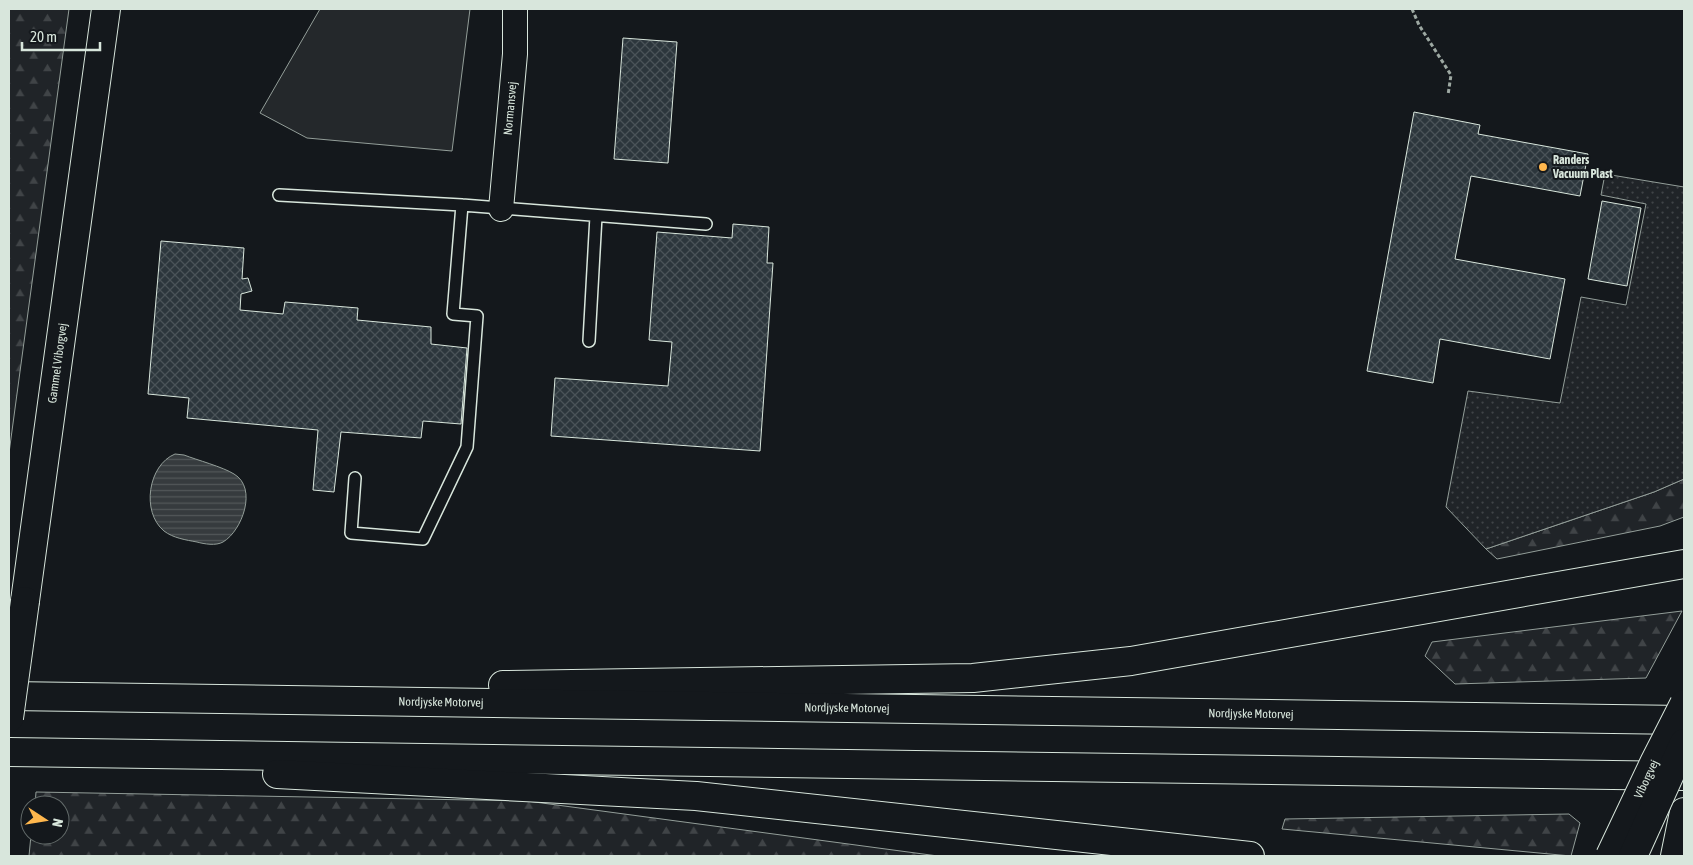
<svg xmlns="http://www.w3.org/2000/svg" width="1693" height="865" font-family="'Asap Condensed',sans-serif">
  <defs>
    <pattern id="forest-firs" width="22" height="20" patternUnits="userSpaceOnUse" patternTransform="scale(1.25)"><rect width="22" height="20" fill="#202428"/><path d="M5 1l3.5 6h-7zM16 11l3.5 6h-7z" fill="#404447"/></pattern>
    <pattern id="garden-dots" width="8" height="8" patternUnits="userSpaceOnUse" patternTransform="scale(1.25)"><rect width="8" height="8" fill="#202428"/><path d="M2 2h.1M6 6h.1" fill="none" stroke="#404447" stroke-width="1.8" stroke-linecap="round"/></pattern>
    <pattern id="water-rules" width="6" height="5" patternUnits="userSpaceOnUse" patternTransform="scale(1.25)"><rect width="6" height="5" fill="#363b3e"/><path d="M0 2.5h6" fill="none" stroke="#525759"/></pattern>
    <pattern id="building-cross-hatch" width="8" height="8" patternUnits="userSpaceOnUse" patternTransform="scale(1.25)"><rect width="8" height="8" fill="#2c363c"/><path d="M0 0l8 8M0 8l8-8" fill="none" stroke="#4a5358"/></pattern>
  </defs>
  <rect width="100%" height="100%" fill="#14181c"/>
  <path fill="url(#forest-firs)" stroke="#939e99" d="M9 9H69L9 453Z
    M1684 479V517L1660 526 1497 559 1486 549 1654 492Z
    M1682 611 1646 678 1455 684 1425 656 1432 642Z
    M36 792 527 801 938 856H29L31 835H60V805H35Z
    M1569 814 1580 823 1571 856 1282 829 1285 819Z"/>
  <path fill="url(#garden-dots)" stroke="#939e99" d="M1605 174 1684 187V479L1654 492 1486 549 1446 507 1468 391 1560 403 1581 297 1626 305 1646 204 1601 195Z"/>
  <path fill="#24282b" stroke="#939e99" d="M320 9H470L452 151 307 138 260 113Z"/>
  <path fill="url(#water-rules)" stroke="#939e99" d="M175 454 184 455C197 460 223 467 234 474 258 488 242 531 223 542 216 546 204 544 197 542 186 540 173 538 164 531 141 512 148 465 175 454Z"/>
  <path fill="url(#building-cross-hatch)" stroke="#d8e6dc" d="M623 38 677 42 668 163 614 159Z
    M1414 112 1480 125 1478 134 1588 154 1580 196 1471 176 1455 259 1565 279 1550 359 1440 339 1433 383 1367 371Z
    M1602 201 1641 208 1627 286 1588 279Z
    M733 224 769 227 767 263H773L760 451 551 436 555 378 668 386 672 342 649 340 657 232 732 238Z
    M161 241 244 248 242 279 248 278 252 291 241 294 240 310 283 314 285 302 358 308 357 320 431 327V344L467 348 461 424 423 421 421 438 341 432 334 492 313 490 318 430 187 418 189 398 148 394Z"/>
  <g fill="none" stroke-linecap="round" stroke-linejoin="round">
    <defs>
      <path id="service" d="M279 195 462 205 706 224
        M589 341 596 216
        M355 478 351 533 423 539 467 447 477 316 453 314 462 205"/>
      <g id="minor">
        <path id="s1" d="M501 209 515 54V9"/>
      </g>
      <g id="secondary">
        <path id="s2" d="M25 601 106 9"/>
      </g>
      <g id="motorway">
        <path d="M503 685 973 678 1131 661 1684 564"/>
        <path id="s3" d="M9 696 1684 720"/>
        <path d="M9 752 1684 776"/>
        <path d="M277 774 696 796 1250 856"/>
        <path d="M1675 856 1684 812"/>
      </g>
    </defs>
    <use href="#service" stroke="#d8e6dc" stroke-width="14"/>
    <use href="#minor" stroke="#d8e6dc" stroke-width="26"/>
    <use href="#secondary" stroke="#d8e6dc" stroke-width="30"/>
    <use href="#motorway" stroke="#d8e6dc" stroke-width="30"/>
    <path stroke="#9da8a2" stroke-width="3" stroke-dasharray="4 2.5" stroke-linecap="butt" d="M1412 9 1419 25 1451 75 1448 95"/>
    <use href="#service" stroke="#14181c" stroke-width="11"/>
    <use href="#minor" stroke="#14181c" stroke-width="24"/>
    <use href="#secondary" stroke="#14181c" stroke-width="28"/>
    <use href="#motorway" stroke="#14181c" stroke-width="28"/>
    <defs>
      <g id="tertiary-bridge">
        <path id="s4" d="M1610 856 1655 761 1684 704"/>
      </g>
      <path id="secondary-bridge" d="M9 718 25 601"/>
      <path id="motorway-bridge" d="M1633 856 1684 743"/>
    </defs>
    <use href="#tertiary-bridge" stroke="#d8e6dc" stroke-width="30" stroke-linecap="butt"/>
    <use href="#secondary-bridge" stroke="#d8e6dc" stroke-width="30" stroke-linecap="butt"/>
    <use href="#motorway-bridge" stroke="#d8e6dc" stroke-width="30" stroke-linecap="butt"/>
    <use href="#tertiary-bridge" stroke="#14181c" stroke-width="28"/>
    <use href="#secondary-bridge" stroke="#14181c" stroke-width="28"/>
    <use href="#motorway-bridge" stroke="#14181c" stroke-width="28"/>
  </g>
  <circle fill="#ffb74d" stroke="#14181c" stroke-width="2" cx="1543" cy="167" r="5"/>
  <g text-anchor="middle" stroke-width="4" stroke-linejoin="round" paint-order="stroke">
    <g font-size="12" fill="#d8e6dc" stroke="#14181c">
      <text dy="4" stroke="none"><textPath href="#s1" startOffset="101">Normansvej</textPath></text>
      <text dy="4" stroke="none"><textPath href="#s2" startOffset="240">Gammel Viborgvej</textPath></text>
      <text dy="4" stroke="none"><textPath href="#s3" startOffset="432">Nordjyske Motorvej</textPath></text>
      <text dy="4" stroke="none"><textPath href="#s3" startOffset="838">Nordjyske Motorvej</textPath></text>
      <text dy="4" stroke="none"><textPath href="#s3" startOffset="1242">Nordjyske Motorvej</textPath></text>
      <text dy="4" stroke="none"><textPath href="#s4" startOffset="85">Viborgvej</textPath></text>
    </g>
    <g font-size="12" font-weight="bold" fill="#d8e6dc" stroke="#14181c" text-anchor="start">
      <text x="1553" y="164">Randers<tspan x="1553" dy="14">Vacuum Plast</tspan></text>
    </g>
  </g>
  <rect width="1693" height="865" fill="none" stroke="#d8e6dc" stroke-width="20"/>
  <g transform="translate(45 820) rotate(102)"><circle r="24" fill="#14181c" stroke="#626a69"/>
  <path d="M0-4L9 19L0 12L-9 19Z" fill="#ffb74d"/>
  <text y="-8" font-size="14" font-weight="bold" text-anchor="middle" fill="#d8e6dc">N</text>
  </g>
  <path d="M22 42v8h78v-8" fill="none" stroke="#d8e6dc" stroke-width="2.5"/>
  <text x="30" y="42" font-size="15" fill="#d8e6dc" stroke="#14181c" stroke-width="4" paint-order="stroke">20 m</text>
</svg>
